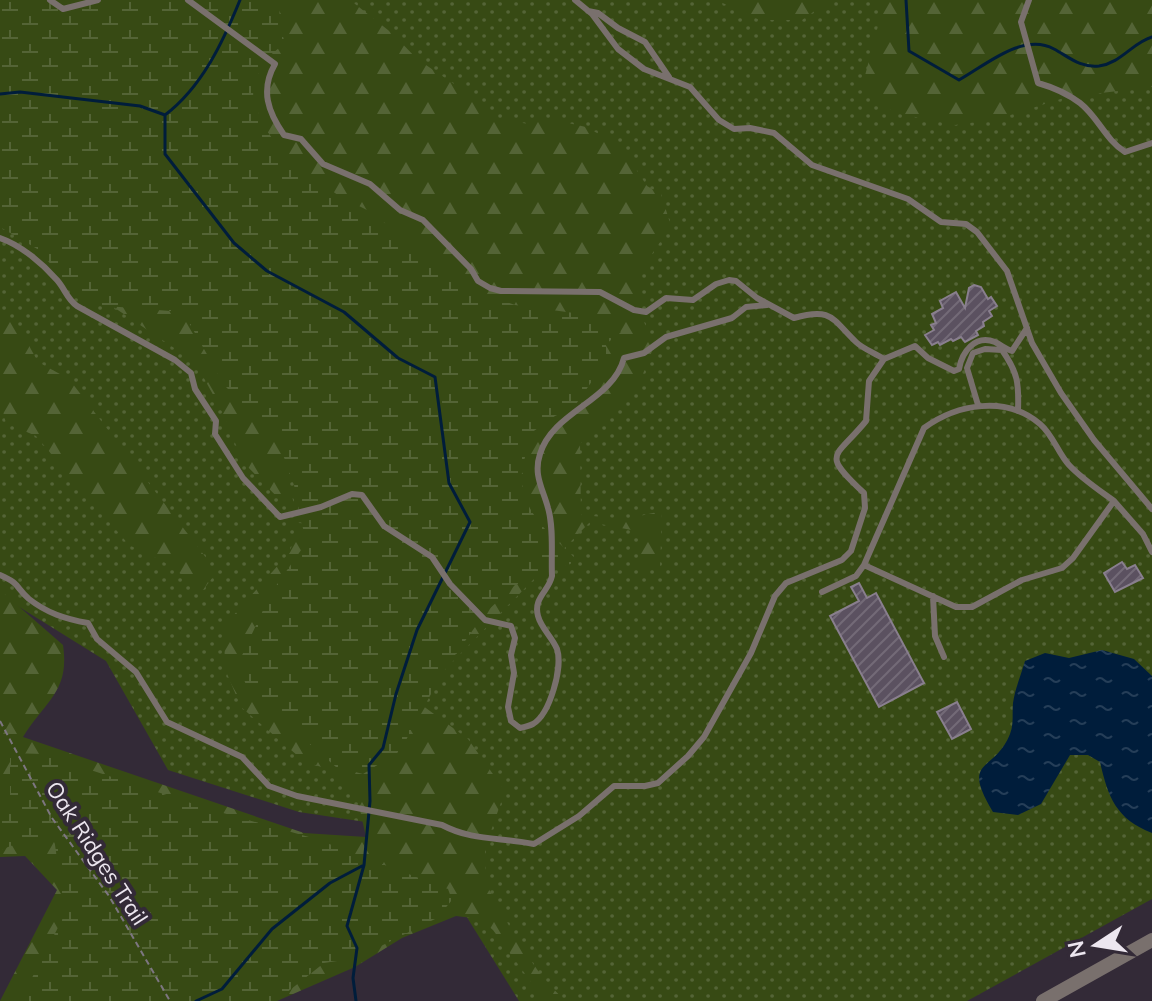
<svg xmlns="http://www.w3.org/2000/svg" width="1152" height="1001" font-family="Mulish,sans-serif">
  <defs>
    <pattern id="grass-dots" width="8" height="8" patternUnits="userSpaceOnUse" patternTransform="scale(2)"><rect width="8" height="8" fill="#374a14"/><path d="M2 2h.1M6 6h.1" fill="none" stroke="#546436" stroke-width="1.8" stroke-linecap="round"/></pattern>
    <pattern id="forest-firs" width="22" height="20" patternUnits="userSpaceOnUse" patternTransform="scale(2)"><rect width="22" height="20" fill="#374a14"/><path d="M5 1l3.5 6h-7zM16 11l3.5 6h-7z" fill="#546436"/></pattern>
    <pattern id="wetland-marsh" width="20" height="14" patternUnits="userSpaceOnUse" patternTransform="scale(2)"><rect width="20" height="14" fill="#374a14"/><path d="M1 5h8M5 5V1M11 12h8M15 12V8" fill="none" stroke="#546436"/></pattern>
    <pattern id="water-ripples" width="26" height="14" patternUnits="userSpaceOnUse" patternTransform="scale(2)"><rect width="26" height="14" fill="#001d3b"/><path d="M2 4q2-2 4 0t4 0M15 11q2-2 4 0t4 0" fill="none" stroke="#253e58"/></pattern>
    <pattern id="building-hatch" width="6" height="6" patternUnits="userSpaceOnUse" patternTransform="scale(2)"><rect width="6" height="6" fill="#5b5160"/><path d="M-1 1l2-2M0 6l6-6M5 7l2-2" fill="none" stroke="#736a77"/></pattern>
  </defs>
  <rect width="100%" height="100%" fill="#332a37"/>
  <path fill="url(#grass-dots)" d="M0 0H1117L1152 59V899L967 1001H519L412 829 299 812 168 770 106 661 0 595Z"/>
  <path fill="url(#forest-firs)" d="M0 0H350L393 34 417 59 469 94 496 119 529 124 550 119 586 127 621 146 647 186 661 194 671 226 639 273 642 317 654 346 637 389 580 444 581 515 626 519 662 511 660 567H640L642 532 590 522 415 700 468 739 505 791 485 848 486 884 518 942 543 978 565 1001H538L531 982 493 930 480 919 456 916 402 938 355 967 277 1001H0L57 890 25 856 0 857V590L63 645C70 692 45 701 23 737L304 833 366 837 356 792 328 769 305 762 241 707 225 669 224 626 290 552 298 523 315 524 308 465 289 481 294 505 283 503 243 462 221 409 195 362 57 269Z
    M716 0H830L802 20H760Z
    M878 0H1152V87L1067 97 997 119 955 125 895 113 862 87 882 11Z
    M0 318 17 324 38 362 69 379 207 559 213 577 203 590 164 562 129 545 36 436 6 423 0 401Z"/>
  <path fill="url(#wetland-marsh)" d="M0 0H279L280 27 285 43 262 62 253 94 262 124 284 155 339 196 367 210 447 269 469 288 515 305 596 316 621 332 606 344V361L574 407 555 416 531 433C528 449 520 468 522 484 526 518 556 539 578 561L515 585 485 613 443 672 400 751 363 774 336 767 248 690 238 664 271 593 306 543 294 485 277 438 225 386 183 312 94 305 71 289 39 250 0 227Z
    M10 753 42 754 209 809 316 839 448 889 452 900 437 918 357 958 324 963 276 1001H20L65 914 54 838 27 840 0 850V811L10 798Z"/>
  <path fill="url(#water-ripples)" d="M1102 650 1134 659 1152 676V833C1116 819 1108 797 1100 762L1088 755H1070L1041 804 1018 815 993 812C960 757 994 774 1010 734 1014 724 1012 713 1013 703 1015 689 1021 675 1025 661L1045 653 1069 658Z"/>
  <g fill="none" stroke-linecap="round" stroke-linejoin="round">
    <path stroke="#001d3b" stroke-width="3" d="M906 0 909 51 959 80C986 65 1023 32 1054 49 1069 57 1080 68 1099 66 1121 63 1132 43 1152 37
      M0 94 20 92 140 106 165 115
      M165 115V154L234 243 267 271 344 312 398 358 435 377 449 483 470 522 417 630 396 694 383 748 369 765 370 801 364 865 347 926 357 948 353 978 356 1001
      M165 115C202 87 223 42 240 0
      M196 1001 222 989 272 929 330 883 362 866"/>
  </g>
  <path fill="url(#building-hatch)" stroke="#897f8e" stroke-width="2" d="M974 285 981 287 988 299 991 297 997 306 989 311 992 316 983 322 984 326 976 331 978 335 965 342 961 337 953 341 951 339 940 345 938 342 932 345 925 335 934 330 931 325 936 323 932 314 943 308 940 301 956 292 965 308 969 288Z
    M1122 562 1127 569 1135 565 1143 578 1115 592 1104 573Z
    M859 583 867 598 876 593 924 683 879 707 830 616 859 601 851 587Z
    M957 702 971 729 952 739 937 712Z"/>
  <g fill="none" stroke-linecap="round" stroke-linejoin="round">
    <path stroke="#7d7681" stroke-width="2" stroke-dasharray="6 4" stroke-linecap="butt" d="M0 721 52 818 109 896 170 1001"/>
    <path stroke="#79706d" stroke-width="6" d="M50 0 63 9 98 0
      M575 0 592 14 618 49 644 69 690 87 719 120 734 129 750 128 774 133 812 165 908 199 941 222 966 224 977 232 1007 271 1032 343 1061 393 1094 440 1152 509
      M1029 0 1021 22 1038 83C1052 87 1068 94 1080 103 1098 117 1105 139 1125 152L1152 143
      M588 11 598 13 618 28 645 42 669 77
      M0 238C21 245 43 264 57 280 65 289 67 299 77 306L175 360 191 373 195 389 216 421 215 434 243 478 280 517 321 507 352 494 362 495 384 526 432 557 450 584 485 620 511 626 515 638 511 655 514 673 508 707 511 721 520 728C525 727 529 726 533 724 550 714 563 667 557 649 552 637 541 628 538 616 533 598 549 591 552 576 551 555 554 528 548 508 543 489 533 475 540 454 553 411 613 401 624 358L644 353 666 337 732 318 746 307 767 305
      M884 359 915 346 928 358 954 371 959 369C962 352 975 334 995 342 1001 345 1006 349 1012 351L1027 328
      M978 405 967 368 973 353 985 349 1002 350C1018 373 1019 383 1018 411
      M1114 501 1143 534 1152 552
      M0 575C21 584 15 587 29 599 47 613 65 619 88 623L97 639 136 672 167 722 242 757 269 786 297 796 442 825C472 841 500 837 534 844L579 816 614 786H645L658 783 688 756 704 737 751 653 775 596 786 583 842 560 851 551 865 508 864 493C820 452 835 459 866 421L869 381 884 359C875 353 863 349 856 342 832 319 832 307 794 318L757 298 736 281 729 280 716 284 693 300 666 298 646 312 634 310 600 292 501 291 490 288 478 281 471 269 423 220 400 210 370 184 323 164 301 139 284 135C268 112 260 90 275 64L188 0
      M822 592 856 576 864 565 924 428C957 404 1006 395 1040 424 1053 435 1058 453 1069 465 1082 479 1099 490 1114 501L1073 558 1062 568 1022 580 972 607H956L864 565
      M933 596 935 636 944 657"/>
    <path stroke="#79706d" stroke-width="14" d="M1043 1001 1152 940"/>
  </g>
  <g text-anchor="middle" stroke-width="8" stroke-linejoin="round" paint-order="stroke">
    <g font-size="22" fill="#ece6ef" stroke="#332a37">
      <text transform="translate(97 853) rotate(57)" y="8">Oak Ridges Trail</text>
    </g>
  </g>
  <g transform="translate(1096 945) rotate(258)" stroke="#332a37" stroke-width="6" paint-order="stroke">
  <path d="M0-6L14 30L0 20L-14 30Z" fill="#ece6ef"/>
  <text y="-12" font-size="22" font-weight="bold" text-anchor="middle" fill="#ece6ef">N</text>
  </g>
</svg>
